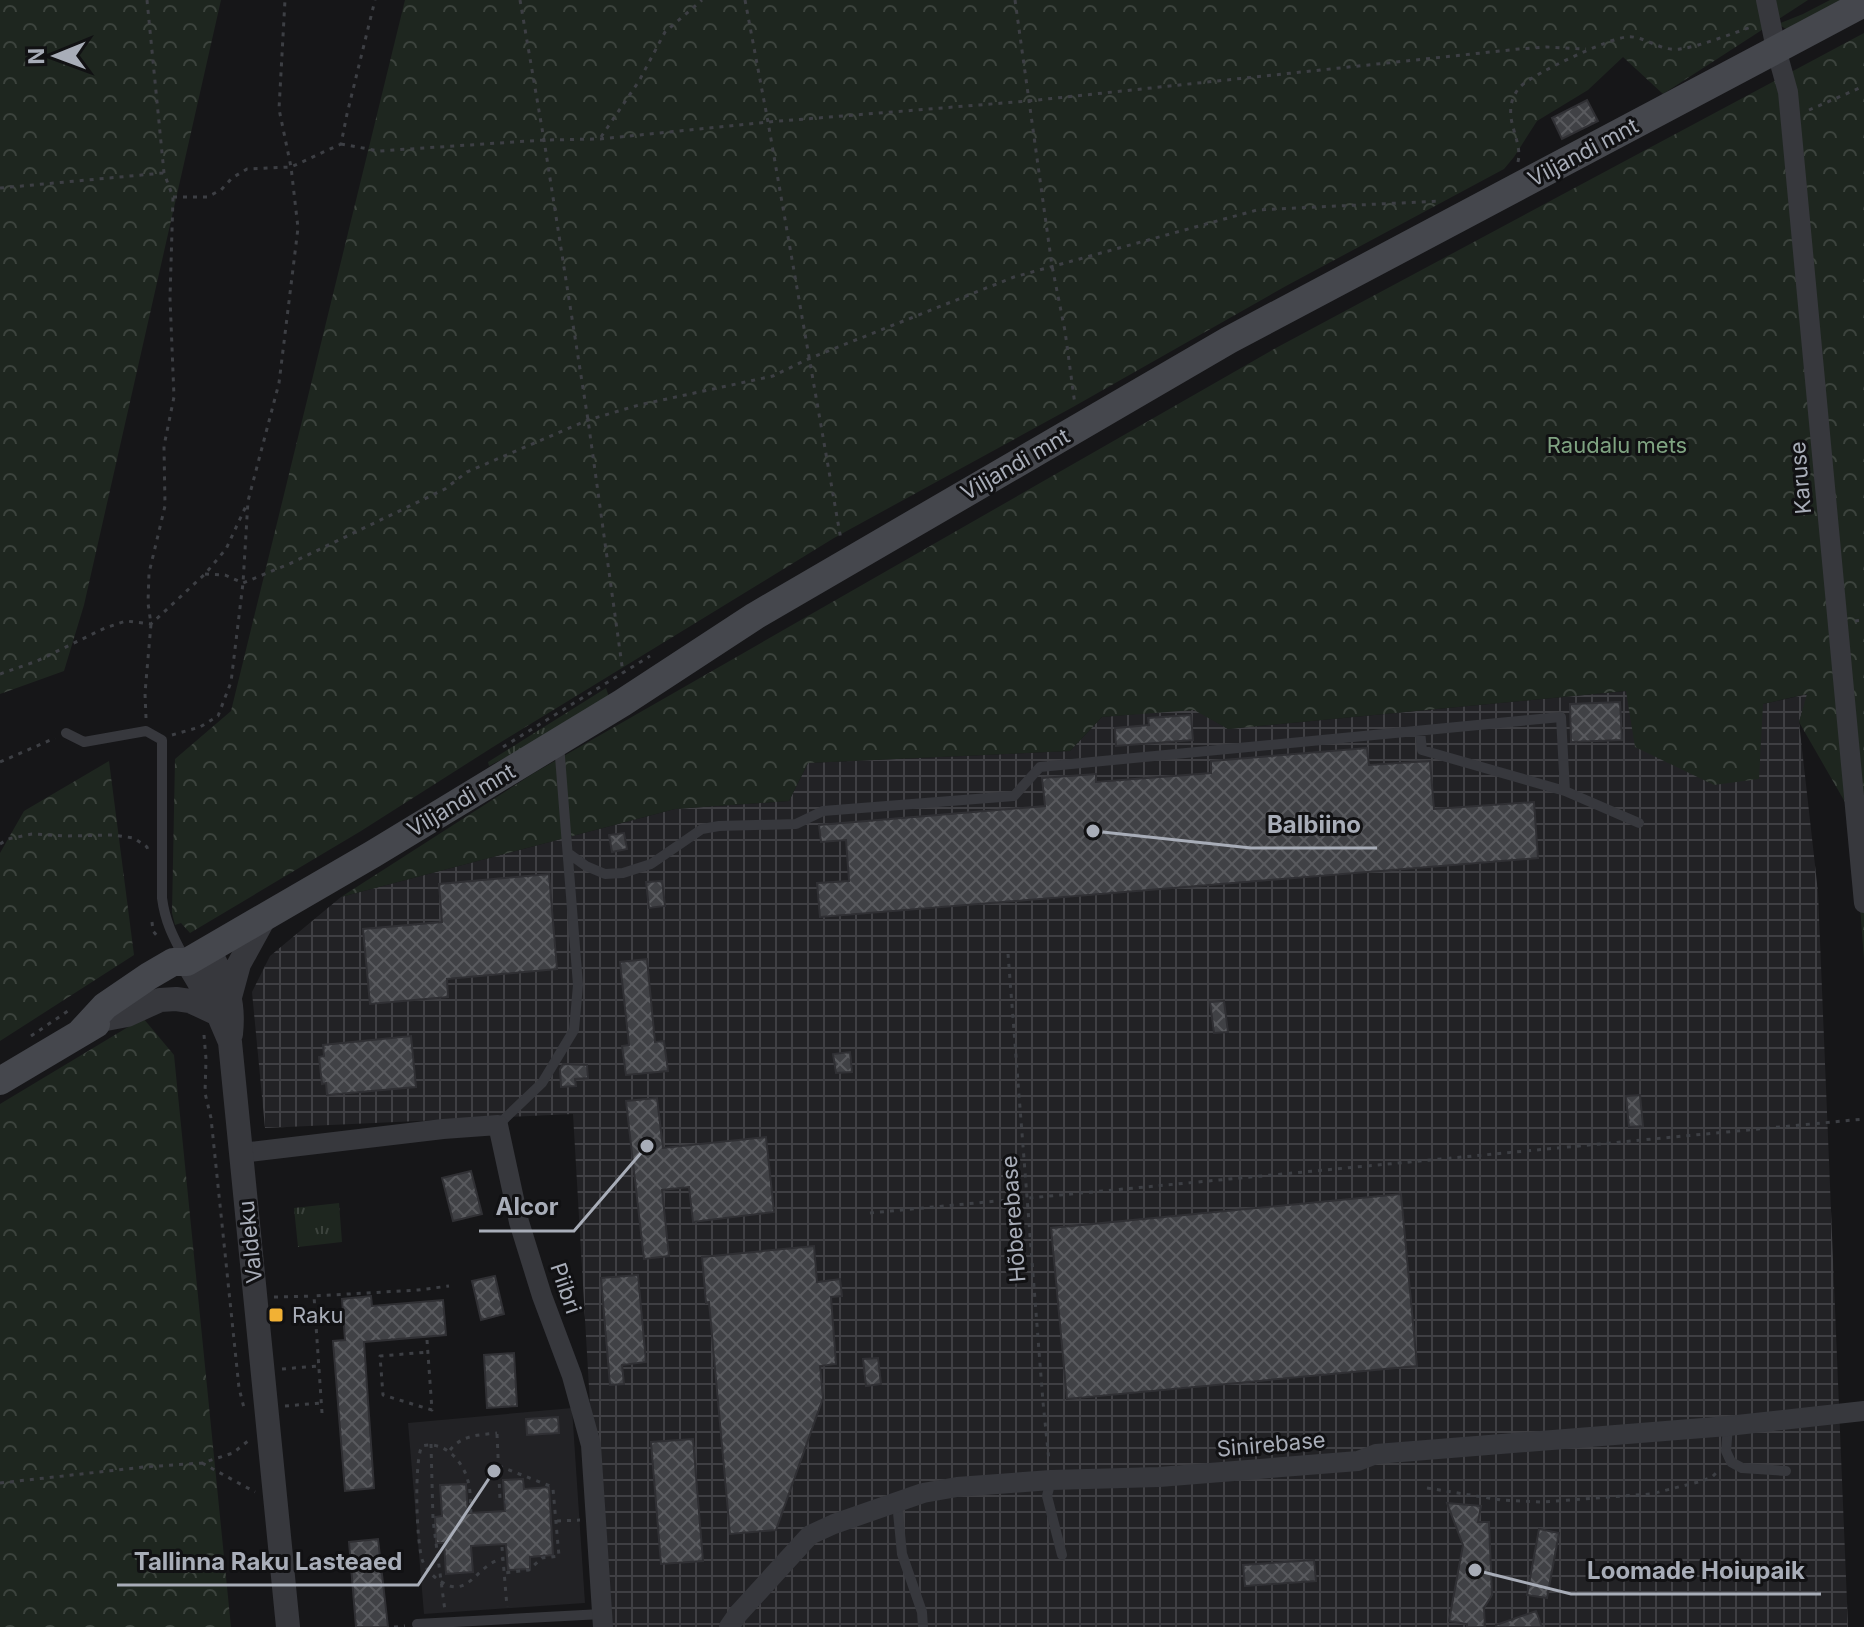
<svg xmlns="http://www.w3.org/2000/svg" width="1864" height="1627" font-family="Inter,sans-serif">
  <defs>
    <pattern id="industrial-grid" width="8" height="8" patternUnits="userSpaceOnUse" patternTransform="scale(2)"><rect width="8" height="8" fill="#222225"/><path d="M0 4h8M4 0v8" fill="none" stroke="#3f3f43"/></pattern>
    <pattern id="grass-tufts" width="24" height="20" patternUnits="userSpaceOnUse" patternTransform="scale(2)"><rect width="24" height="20" fill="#1e261f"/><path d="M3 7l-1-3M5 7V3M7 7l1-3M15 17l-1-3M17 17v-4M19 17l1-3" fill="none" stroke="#3c433d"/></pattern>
    <pattern id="forest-crowns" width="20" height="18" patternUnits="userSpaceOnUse" patternTransform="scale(2)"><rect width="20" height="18" fill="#1e261f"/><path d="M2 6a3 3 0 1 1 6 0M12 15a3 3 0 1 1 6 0" fill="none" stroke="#3c433d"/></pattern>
    <pattern id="building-cross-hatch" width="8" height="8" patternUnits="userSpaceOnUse" patternTransform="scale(2)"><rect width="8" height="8" fill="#404145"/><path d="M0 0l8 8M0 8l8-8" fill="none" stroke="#595a5e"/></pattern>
  </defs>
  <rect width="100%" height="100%" fill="#161618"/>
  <path fill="#222225" d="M572 1408 585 1603 424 1614 408 1423Z"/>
  <path fill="url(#industrial-grid)" d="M1627 691 1763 704 1808 694 1799 722 1818 892 1848 1627H603L573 1114 265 1128 252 992 270 956 341 897 675 809 789 801 808 763 1070 751 1102 717 1194 709 1228 729Z"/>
  <path fill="url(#grass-tufts)" d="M1830 0H1850L1789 31 1778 24 1803 14Z
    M606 688 609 697 533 743 489 766 488 762Z
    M339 1203 342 1242 298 1247 294 1208Z"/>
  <path fill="url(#forest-crowns)" d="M0 0H221L84 605 64 671 0 694Z
    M405 0H1808L1663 94 1623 57 1588 90 1537 121 1514 157 1504 169 1286 286 1073 407 834 538 493 747 361 831 190 933 181 923 175 925 172 913 175 759 231 711Z
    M1864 33V959L1853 816 1799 722 1807 694 1763 704 1759 779 1714 785 1635 747 1626 691 1228 729 1194 710 1102 717 1070 751 808 763 789 801 675 809 341 897 534 773 1274 349Z
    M109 761 134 955 0 1041V853L24 811Z
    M143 1018 174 1055 231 1627H0V1104Z"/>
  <path fill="url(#building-cross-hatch)" stroke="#303034" stroke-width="2" d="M1587 100 1598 121 1562 139 1552 118Z
    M1620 702 1622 740 1571 742 1570 704Z
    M1191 715 1193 740 1116 746 1115 728 1149 725 1148 718Z
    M1367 748 1369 765 1430 761 1434 809 1534 802 1538 858 820 917 817 883 849 881 846 840 821 842 819 825 1045 806 1042 778 1096 774V782L1211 773V761Z
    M624 833 627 849 612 852 609 835Z
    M549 874 557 969 447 979 448 997 370 1004 363 929 442 922 439 884Z
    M662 881 665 906 649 908 646 882Z
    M647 959 655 1042 664 1041 668 1071 626 1075 622 1046 629 1045 620 962Z
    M1224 1001 1228 1032 1214 1033 1210 1002Z
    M411 1036 416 1087 327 1095 326 1083 322 1084 319 1057 324 1056 323 1045Z
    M850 1052 852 1072 836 1073 833 1054Z
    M563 1064 587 1065 588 1078 575 1079 576 1086 561 1087 560 1069Z
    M1640 1095 1643 1126 1629 1127 1626 1096Z
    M657 1098 663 1148 766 1137 774 1212 693 1222 689 1187 662 1190 669 1256 644 1259 626 1101Z
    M471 1171 482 1214 453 1221 442 1178Z
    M1401 1194 1417 1366 1067 1399 1051 1228Z
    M814 1246 817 1282 840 1279 842 1296 831 1297 836 1364 820 1366 823 1398 776 1530 730 1534 709 1302 706 1303 702 1257Z
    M638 1275 646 1362 622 1365 624 1384 610 1385 601 1278Z
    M495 1276 504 1314 481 1320 472 1281Z
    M371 1296 372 1306 443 1300 446 1335 364 1342 374 1488 345 1491 333 1341 345 1340 342 1299Z
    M514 1353 517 1406 487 1408 484 1355Z
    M878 1358 881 1384 866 1386 863 1359Z
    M558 1417 559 1433 527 1435 526 1419Z
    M693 1439 703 1561 661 1564 651 1442Z
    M523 1479 524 1489 549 1487 553 1555 530 1557V1569L508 1570 506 1544 471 1546 473 1572 446 1574 444 1543H436L435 1517 442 1516 440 1485 466 1484 468 1513 505 1511 503 1480Z
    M1447 1503 1481 1506 1478 1522H1489L1492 1595 1484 1608 1485 1627H1467V1624L1449 1621 1463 1545Z
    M1539 1529 1559 1533 1547 1598 1527 1595Z
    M378 1539 388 1627H356L349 1542Z
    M1314 1560 1316 1581 1245 1586 1243 1565Z
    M1536 1611 1542 1627H1496V1625Z"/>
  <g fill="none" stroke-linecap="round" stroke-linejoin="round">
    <path stroke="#3d3f44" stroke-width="3" stroke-dasharray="4 6" stroke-linecap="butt" d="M520 0 544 140 588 420 623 673
      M745 0 768 122 841 540
      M1015 0 1052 266 1065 331 1075 405
      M1809 110 1864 86
      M601 137 639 81 665 32 702 0
      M341 144 379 151 544 140 600 139 768 122 1028 101 1519 49 1547 47 1586 49
      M1518 162C1523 140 1503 120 1514 96 1515 94 1518 88 1521 86 1533 74 1609 38 1627 37 1644 35 1660 52 1680 49 1701 46 1731 34 1751 27
      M0 188 163 173
      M173 197H207L221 190 232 178 247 169 291 167 341 144 347 114 375 0
      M205 574 225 575 243 583 289 564 445 489 467 472 588 420 639 405 773 376 808 359 1014 277 1257 210 1440 201
      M1855 621 1864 620
      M0 674 37 661 105 628 126 621 151 624 205 574 226 549 246 506
      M146 718 145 693 151 624 148 603 149 573 165 506 164 446 174 397 170 298 173 197 164 173 147 0
      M172 735 200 727 218 716 231 682 243 583 248 501 279 383 298 228 291 167 279 109 285 0
      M503 747 650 656
      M0 762 55 738
      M0 844 8 839 32 834 66 836 113 835 134 838 147 847 148 851
      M152 922 153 931 158 937
      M1008 954 1043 1402 1049 1461
      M204 1035 206 1059 205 1093 211 1118 239 1388 244 1408
      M31 1036 68 1011
      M870 1213 1864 1119
      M274 1297 314 1296
      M427 1340 432 1410 383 1395 380 1356 429 1352
      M282 1369 318 1366
      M285 1406 321 1403
      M322 1413 314 1296 418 1290 449 1286
      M497 1434 500 1499 506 1501 507 1511
      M431 1444 433 1520 445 1611
      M450 1450C462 1435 478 1435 497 1433
      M202 1463 255 1492
      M499 1466 550 1486 553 1489 559 1556 542 1558 529 1570 504 1573
      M0 1483 144 1467 202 1463 233 1453 248 1441
      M1427 1488 1501 1500 1542 1502 1651 1494 1702 1481 1712 1477 1720 1469
      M471 1513C470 1503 471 1491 468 1481 463 1461 444 1440 422 1446 414 1460 416 1545 423 1562 427 1572 440 1583 450 1586 472 1592 480 1562 503 1559
      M557 1521 580 1520
      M502 1547 507 1607
      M394 1627 405 1626"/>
    <path stroke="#37383d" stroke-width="10" d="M1420 731 1422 750 1565 791
      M66 733 84 742 146 731 162 740V898C165 921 173 937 184 957
      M568 853 586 866 605 874 623 873 651 864 702 829 719 826 796 824 823 811 1014 796 1040 767 1561 717 1565 791 1639 823
      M498 1125 542 1083 574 1030 578 985 559 744
      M1728 1426 1726 1451 1731 1462 1742 1468 1786 1471
      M1051 1480 1047 1496 1062 1555
      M897 1502 902 1554 922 1612 923 1627
      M417 1624 602 1614"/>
    <path stroke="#37383d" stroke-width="20" d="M1766 0 1776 49 1788 92 1864 903
      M241 1153 443 1129 498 1125 519 1222 542 1296 572 1376 591 1445 603 1627
      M729 1627 738 1614 810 1535 834 1524 923 1493 957 1487 1051 1480 1159 1477 1358 1461 1376 1454 1728 1426 1864 1411"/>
    <path stroke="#37383d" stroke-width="24" d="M209 950C225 982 235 997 231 1034
      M187 962 218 1014 230 1042 288 1627
      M230 997 239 964 266 915
      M106 1019 127 1015 160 1000 176 999 190 1001 218 1014"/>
    <path stroke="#45474d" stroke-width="28" d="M81 1032 105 1006 149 976 173 962H187L373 854 622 703 755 616 1229 340 1864 3
      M0 1081 96 1024"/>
  </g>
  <rect fill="#f2b134" stroke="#111113" stroke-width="3" x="268" y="1307" width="16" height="16" rx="4"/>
  <g text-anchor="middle" stroke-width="6" stroke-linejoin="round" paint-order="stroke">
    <g font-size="22" fill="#a8adb8" stroke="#111113">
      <text transform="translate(1583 152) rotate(-28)" y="8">Viljandi mnt</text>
      <text transform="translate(1015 464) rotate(-30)" y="8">Viljandi mnt</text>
      <text transform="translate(1800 478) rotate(-95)" y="8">Karuse</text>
      <text transform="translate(461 800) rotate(-31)" y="8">Viljandi mnt</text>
      <text transform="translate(1013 1219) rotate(-94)" y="8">Hõberebase</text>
      <text transform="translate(250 1242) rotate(-96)" y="8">Valdeku</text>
      <text transform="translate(566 1288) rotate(71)" y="8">Piibri</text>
      <text transform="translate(1271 1444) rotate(-5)" y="8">Sinirebase</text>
    </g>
    <g font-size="22" fill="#7fa381" stroke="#111113">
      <text x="1617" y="453">Raudalu mets</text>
    </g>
    <g font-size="22" fill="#a8adb8" stroke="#111113" text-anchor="start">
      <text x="292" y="1323">Raku</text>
    </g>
  </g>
  <path fill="none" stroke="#a8adb8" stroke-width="3" d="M1093 831L1251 848H1377M647 1146L574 1231H479M494 1471L418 1585H117M1475 1570L1571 1594H1821"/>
  <g fill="#a8adb8" stroke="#111113" stroke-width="3">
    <circle cx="1093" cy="831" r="8"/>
    <circle cx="647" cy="1146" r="8"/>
    <circle cx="494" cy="1471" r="8"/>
    <circle cx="1475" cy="1570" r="8"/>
  </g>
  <g font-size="24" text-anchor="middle" font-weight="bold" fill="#a8adb8" stroke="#111113" stroke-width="6" stroke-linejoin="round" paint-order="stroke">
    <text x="1314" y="833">Balbiino</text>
    <text x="527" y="1215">Alcor</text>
    <text x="268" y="1570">Tallinna Raku Lasteaed</text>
    <text x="1696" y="1579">Loomade Hoiupaik</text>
  </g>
  <g transform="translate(56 56) rotate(269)" stroke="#111113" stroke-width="6" paint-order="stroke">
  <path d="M0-6L14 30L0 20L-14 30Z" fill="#a8adb8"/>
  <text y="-12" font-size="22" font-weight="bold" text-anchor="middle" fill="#a8adb8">N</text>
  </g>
</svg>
